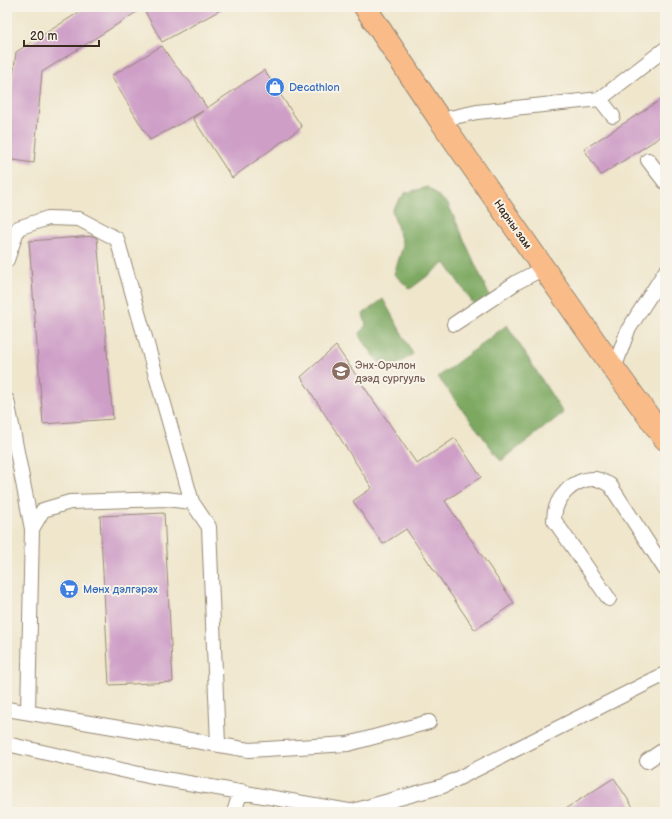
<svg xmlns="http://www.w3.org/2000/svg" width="672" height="819" font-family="'Balsamiq Sans',sans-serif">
  <rect width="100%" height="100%" fill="#f7f3e8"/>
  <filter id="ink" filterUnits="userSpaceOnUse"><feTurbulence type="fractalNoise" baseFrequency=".025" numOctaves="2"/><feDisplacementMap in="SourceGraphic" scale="8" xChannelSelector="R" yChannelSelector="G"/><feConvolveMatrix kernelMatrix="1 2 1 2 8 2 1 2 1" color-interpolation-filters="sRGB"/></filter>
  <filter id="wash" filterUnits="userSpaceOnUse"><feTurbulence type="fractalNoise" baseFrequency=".012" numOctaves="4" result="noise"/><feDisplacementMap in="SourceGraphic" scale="16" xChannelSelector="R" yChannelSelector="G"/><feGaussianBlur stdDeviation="0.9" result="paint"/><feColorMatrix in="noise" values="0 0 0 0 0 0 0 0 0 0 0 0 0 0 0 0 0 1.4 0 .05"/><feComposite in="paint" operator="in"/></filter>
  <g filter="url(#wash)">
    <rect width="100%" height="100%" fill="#efe6cc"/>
    <path fill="#7ba860" stroke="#5b693f" d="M428 187 448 204 490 297 475 306 445 263 410 289 394 274 403 246 392 210 405 193Z
      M383 299 413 354 386 372 359 335 366 325 363 314Z
      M507 325 563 413 501 461 438 377Z"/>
    <g id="blocks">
      <path fill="#ce9ec7" d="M87 7H226L162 42 143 8 42 72 34 163 7 159V129L16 52Z
        M162 46 174 64 191 83 207 108 264 70 302 127 232 178 193 118 203 111 150 140 111 76Z
        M665 97V134L601 175 584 149Z
        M93 236 97 238 113 419 43 424 29 241Z
        M336 346 417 464 455 438 481 477 445 501 514 603 475 630 406 529 383 544 353 501 372 488 301 377Z
        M164 513 173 682 109 685 100 516Z
        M614 778 636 812H560Z"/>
    </g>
  </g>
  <g filter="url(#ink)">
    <use href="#blocks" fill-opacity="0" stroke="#958875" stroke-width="1"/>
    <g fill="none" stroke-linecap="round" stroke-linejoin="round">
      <defs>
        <path id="service" d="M600 99 665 49
          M440 120 477 112 600 99 613 116
          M648 160 665 182
          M7 260 18 228 48 218 79 219 117 239 192 502
          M454 324 517 282 544 268
          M614 369 628 330 665 272
          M7 400 32 529
          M609 599 554 520C554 498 573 478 596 479 601 480 606 483 610 485L665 569
          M7 709 249 750 348 744 429 722
          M28 712 32 529 43 510 70 502 166 499 192 502 209 527 218 744
          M7 744 148 776 349 811
          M647 761 665 749
          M234 812 241 791
          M349 812 443 786 665 674"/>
        <path id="primary" d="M365 7 440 120 614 369 665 439"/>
      </defs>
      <use href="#service" stroke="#958875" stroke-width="16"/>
      <use href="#primary" stroke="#958875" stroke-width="24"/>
      <use href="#service" stroke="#fff" stroke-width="14"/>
      <use href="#primary" stroke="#f9bc89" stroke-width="22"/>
    </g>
  </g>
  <defs>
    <symbol id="shop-disc" viewBox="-11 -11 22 22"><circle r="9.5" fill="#3f7fe0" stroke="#f7f3e8"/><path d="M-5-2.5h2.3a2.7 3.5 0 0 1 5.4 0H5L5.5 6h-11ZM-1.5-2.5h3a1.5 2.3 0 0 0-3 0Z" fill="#fff"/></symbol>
    <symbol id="university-disc" viewBox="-11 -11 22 22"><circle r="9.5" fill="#8d6e63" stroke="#f7f3e8"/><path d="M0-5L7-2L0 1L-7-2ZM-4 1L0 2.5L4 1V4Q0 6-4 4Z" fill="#fff"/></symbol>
    <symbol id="supermarket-disc" viewBox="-11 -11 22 22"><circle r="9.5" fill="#3f7fe0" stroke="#f7f3e8"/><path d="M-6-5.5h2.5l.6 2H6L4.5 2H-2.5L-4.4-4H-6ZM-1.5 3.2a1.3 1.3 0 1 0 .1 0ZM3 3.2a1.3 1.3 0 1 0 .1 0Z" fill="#fff"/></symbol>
  </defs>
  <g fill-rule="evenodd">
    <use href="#shop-disc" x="264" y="76" width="22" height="22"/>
    <use href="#university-disc" x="330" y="360" width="22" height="22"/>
    <use href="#supermarket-disc" x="58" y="578" width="22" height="22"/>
  </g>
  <g text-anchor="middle" stroke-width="4" stroke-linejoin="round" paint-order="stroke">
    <g font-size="11" fill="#366cbe" stroke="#f7f3e8" text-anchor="start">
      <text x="289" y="91">Decathlon</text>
      <text x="83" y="593">Мөнх дэлгэрэх</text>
    </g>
    <g font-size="11" fill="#3b2a1e" stroke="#f7f3e8">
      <text transform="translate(513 224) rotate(55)" y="4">Нарны зам</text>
    </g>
    <g font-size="11" fill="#785e54" stroke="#f7f3e8" text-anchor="start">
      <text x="355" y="369">Энх-Орчлон<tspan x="355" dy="13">дээд сургууль</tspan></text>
    </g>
  </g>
  <rect width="672" height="819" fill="none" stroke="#f7f3e8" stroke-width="24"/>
  <path d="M24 40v6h75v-6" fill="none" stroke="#3b2a1e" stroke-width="2"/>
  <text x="30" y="40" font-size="12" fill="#3b2a1e" stroke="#f7f3e8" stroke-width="3" paint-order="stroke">20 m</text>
</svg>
